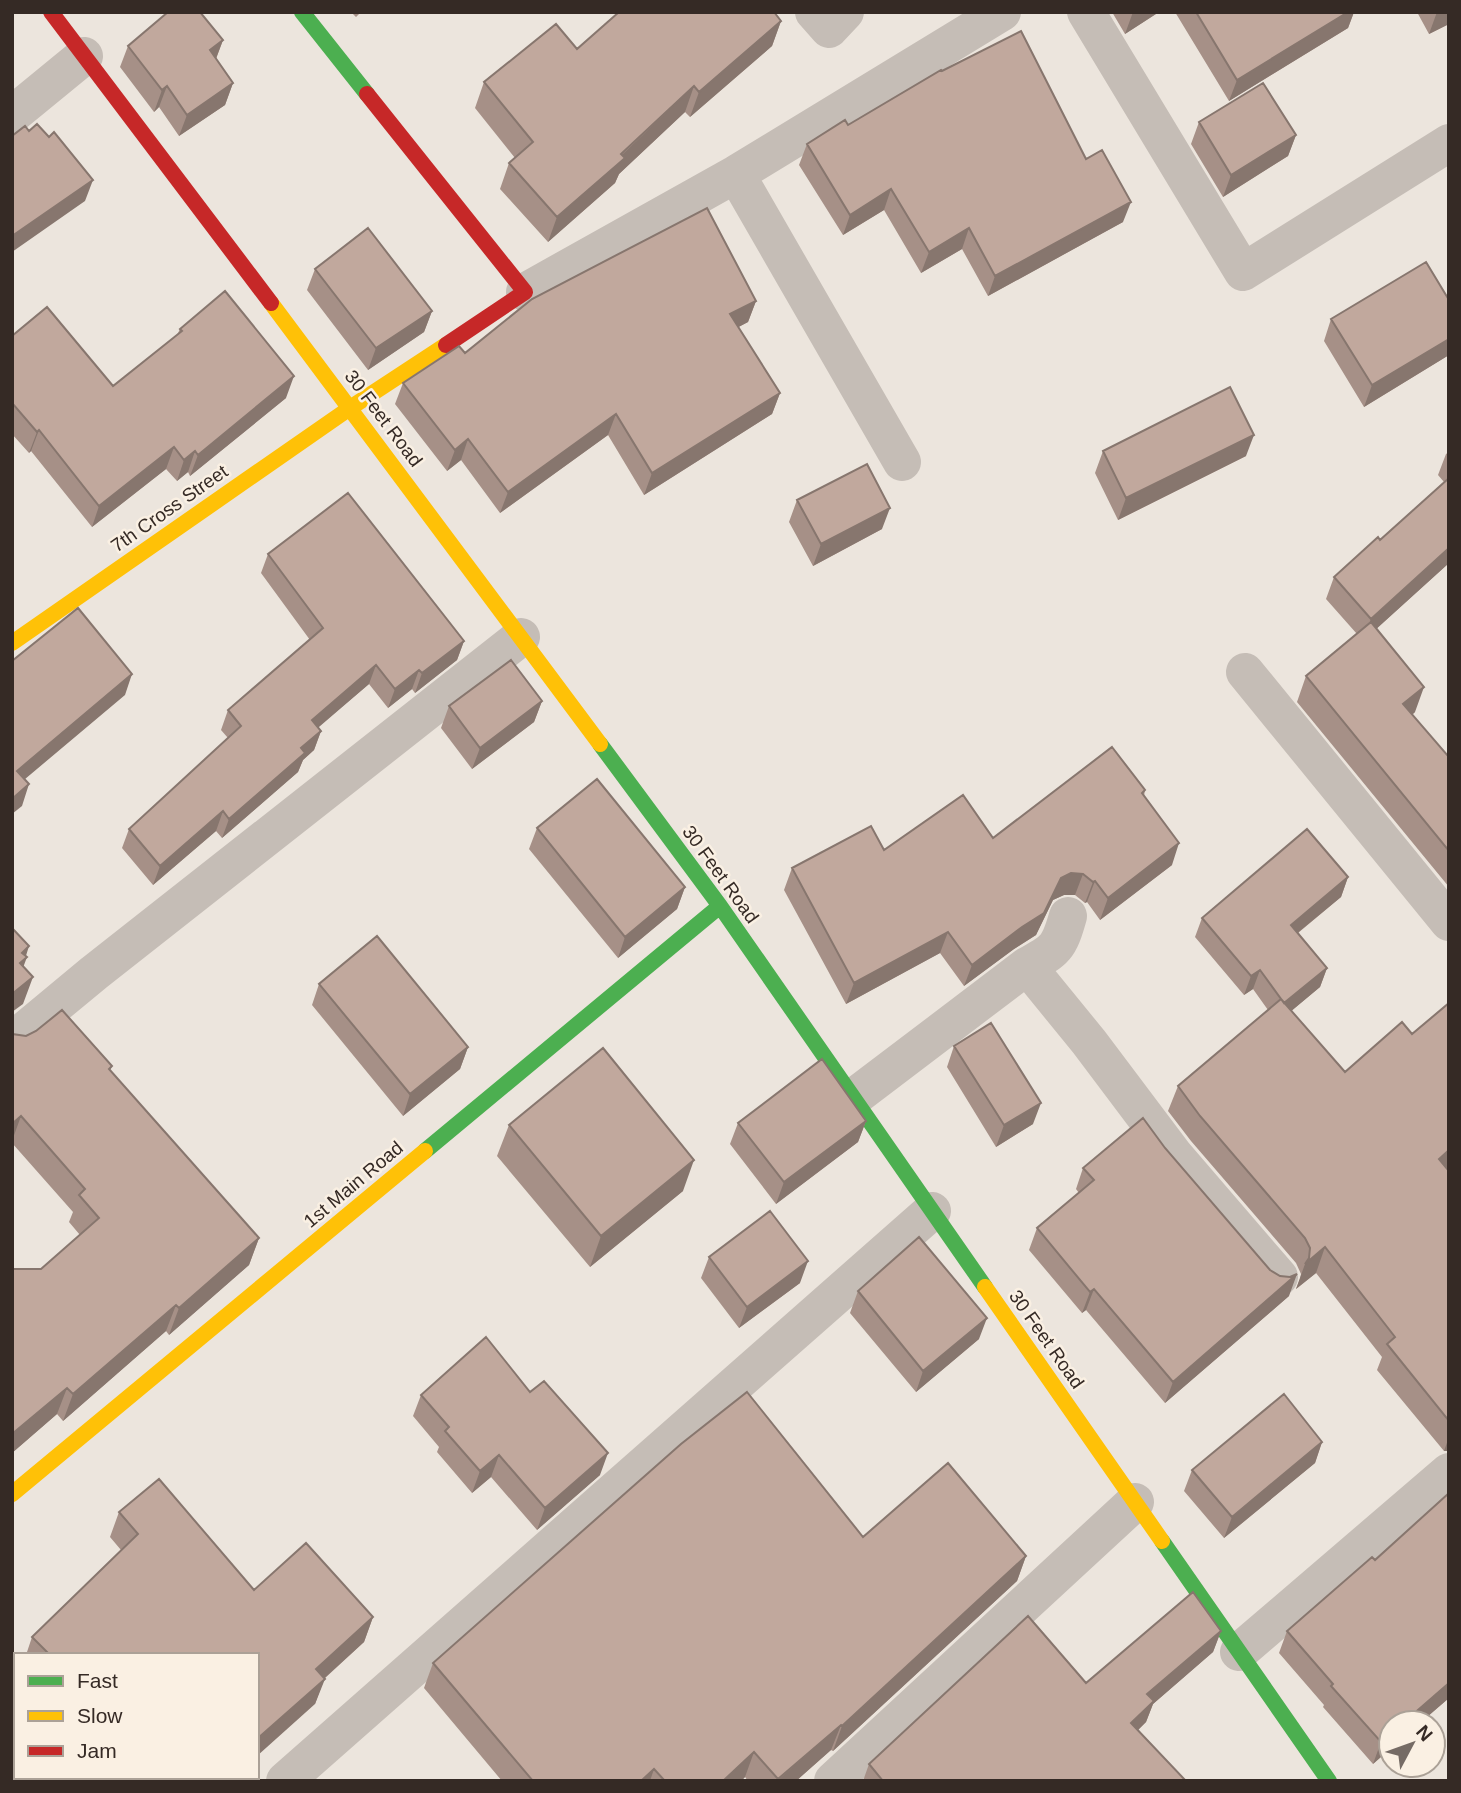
<svg xmlns="http://www.w3.org/2000/svg" width="1461" height="1793" font-family="Arial,sans-serif">
  <rect width="100%" height="100%" fill="#ece5dd"/>
  <g fill="none" stroke-linecap="round" stroke-linejoin="round">
    <path stroke="#c5bdb6" stroke-width="38" d="M814 12 829 29 845 12
      M1086 12 1243 272 1449 143
      M12 115 84 56
      M736 174 902 462
      M525 292 736 174 1002 12
      M1245 672 1449 922
      M1027 966C1056 950 1059 948 1068 916
      M12 1041 94 973 521 637
      M853 1098 1027 966 1089 1042 1174 1155 1279 1277
      M1239 1652 1449 1472
      M12 1692 16 1696
      M84 1777 86 1781
      M285 1781 932 1211
      M833 1781 1135 1502"/>
    <path stroke="#4caf50" stroke-width="16" d="M302 12 367 94
      M600 744 720 906 985 1287
      M425 1151 720 906
      M1162 1541 1329 1781"/>
    <path stroke="#ffc107" stroke-width="16" d="M271 303 600 744
      M12 643 350 408 446 345
      M985 1287 1162 1541
      M12 1494 425 1151"/>
    <path stroke="#c62828" stroke-width="16" d="M51 12 271 303
      M367 94 525 292 446 345"/>
  </g>
  <path fill="#a69087" d="M351 12H361L356 17Z
    M1112 12H1159L1125 34Z
    M1175 12H1354L1348 28 1229 101Z
    M1417 12H1449V24L1429 34Z
    M781 21 772 46 690 117 685 112 619 174 615 183 548 242 500 189 509 163 515 158 475 108 484 82 577 49Z
    M223 40 216 59 233 83 225 105 179 136 159 107 154 112 120 67 128 46Z
    M942 71 1086 159 1123 222 988 296 962 249 921 273 884 210 843 235 799 165 807 144 848 125Z
    M1199 122 1296 135 1288 156 1223 197 1191 144Z
    M315 269 432 311 424 332 368 370 307 290Z
    M1449 300V355L1364 407 1324 341 1331 319Z
    M756 301 748 322 738 327 780 393 772 414 644 495 608 435 500 513 461 460 447 471 395 404 403 383 465 353Z
    M180 329 286 398 190 476 188 472 177 481 166 469 92 527 31 451 29 453 12 434V336L113 386 177 335Z
    M1103 451 1246 456 1118 520 1095 473Z
    M1449 452V563L1376 629 1415 712 1412 715 1449 757V887L1297 702 1306 676 1357 634 1326 599 1334 577 1380 540 1444 482 1438 475 1446 454Z
    M797 500 882 529 813 566 789 522Z
    M268 554 464 641 457 660 415 693 412 689 388 708 369 684 318 727 321 731 314 750 303 760 298 772 222 838 216 831 153 885 122 848 129 829 228 738 221 730 228 710 310 640 261 573Z
    M542 701 534 722 472 769 441 728 449 706Z
    M1145 790 1144 796 1172 865 1100 920 1087 902 1085 903 1075 895H1064L1053 900 1036 935 1014 949 964 986 940 953 846 1004 784 890 792 868 884 850 993 838Z
    M537 828 685 887 677 909 618 958 529 849Z
    M1348 877 1341 897 1298 933 1327 968 1320 987 1291 1011 1345 1072 1412 1034 1449 1003V1167L1447 1169 1449 1171V1451H1444L1377 1370 1382 1357 1316 1273 1296 1289 1300 1279 1301 1274 1296 1263 1191 1141 1168 1111 1178 1086 1268 1010 1253 989 1244 995 1195 937 1202 918Z
    M319 984 468 1047 460 1069 403 1116 312 1005Z
    M12 1034 112 1066 110 1071 259 1238 249 1265 169 1335 166 1331 63 1421 57 1414 12 1453V1269H41L80 1235 69 1222 73 1212 12 1143Z
    M954 1046 1033 1124 996 1147 947 1067Z
    M866 1121 858 1142 776 1204 730 1144 738 1123Z
    M509 1125 683 1191 590 1267 497 1156Z
    M1165 1148 1289 1296 1165 1403 1086 1310 1082 1313 1029 1250 1037 1228 1079 1193 1076 1189 1083 1168Z
    M709 1257 800 1283 739 1328 701 1278Z
    M858 1291 979 1339 916 1392 850 1313Z
    M530 1392 600 1475 537 1530 491 1477 472 1493 437 1452 439 1447 413 1416 421 1395Z
    M1322 1442 1315 1463 1224 1538 1184 1491 1192 1470Z
    M1449 1493V1698L1420 1723H1391V1748L1373 1764 1323 1707 1324 1705 1279 1653 1287 1631 1375 1560Z
    M119 1512 254 1590 373 1617 364 1642 324 1679 315 1704 257 1655H26L32 1637 121 1550 110 1537Z
    M863 1537 1026 1556 1017 1581 833 1751 831 1750 796 1781H748L745 1777 741 1781H502L424 1688 433 1663Z
    M1221 1631 1213 1652 1153 1704 1146 1722 1138 1730 1186 1781H863L869 1764 1086 1683Z
    M112 1777H238L234 1781H115Z"/>
  <path fill="#87766e" d="M1133 12H1159L1125 34Z
    M1348 12H1354L1348 28 1229 101 1237 80Z
    M1437 12H1449V24L1429 34Z
    M781 21 772 46 690 117 699 92Z
    M223 40 215 61 210 50Z
    M233 83 225 105 179 136 187 115Z
    M167 86 159 107 154 112 162 90Z
    M694 86 685 112 619 174 615 183 548 242 557 217Z
    M1296 135 1288 156 1223 197 1231 175Z
    M93 180 85 201 12 252V236Z
    M891 189 884 210 843 235 850 215Z
    M1131 202 1123 222 988 296 995 276Z
    M969 228 962 249 921 273 929 252Z
    M756 301 748 322 722 336 730 314Z
    M432 311 424 332 368 370 376 348Z
    M1449 339V355L1364 407 1372 385Z
    M294 376 286 398 190 476 198 455Z
    M780 393 772 414 644 495 652 473Z
    M616 414 608 435 500 513 508 492Z
    M39 430 31 451 29 453 37 432Z
    M1254 435 1246 456 1118 520 1126 498Z
    M468 439 461 460 447 471 455 450Z
    M174 447 166 469 92 527 99 506Z
    M195 451 188 472 177 481 184 460Z
    M890 508 882 529 813 566 821 544Z
    M1449 548V563L1363 641 1371 619Z
    M464 641 457 660 415 693 422 673Z
    M376 665 369 684 305 739 312 720Z
    M419 670 412 689 388 708 395 689Z
    M132 674 125 695 12 790 17 771Z
    M1424 687 1415 712 1394 730 1403 704Z
    M542 701 534 722 472 769 480 748Z
    M321 731 314 750 303 760 298 772 222 838 229 819 301 748Z
    M29 784 22 806 12 814V799Z
    M223 811 216 831 153 885 160 866Z
    M1179 843 1172 865 1100 920 1108 898Z
    M1071 873 1083 874 1075 895H1064L1053 900 1036 935 1014 949 964 986 972 965 1061 878Z
    M1348 877 1341 897 1284 944 1291 925Z
    M1095 881 1087 902 1085 903 1093 882Z
    M685 887 677 909 618 958 625 937Z
    M948 932 940 953 846 1004 854 983Z
    M29 946 25 959 27 957 17 984 22 953Z
    M1327 968 1320 987 1277 1023 1284 1003Z
    M1260 970 1253 989 1244 995 1251 976Z
    M33 977 23 1004 12 1012V994Z
    M468 1047 460 1069 403 1116 410 1094Z
    M1041 1103 1033 1124 996 1147 1004 1125Z
    M21 1116 12 1141V1124Z
    M866 1121 858 1142 776 1204 784 1182Z
    M1449 1150V1167L1430 1184 1439 1159Z
    M694 1160 683 1191 590 1267 601 1236Z
    M259 1238 249 1265 169 1335 179 1308Z
    M1325 1247 1316 1273 1296 1289 1305 1264Z
    M808 1261 800 1283 739 1328 747 1307Z
    M1297 1274 1289 1296 1165 1403 1173 1382Z
    M1094 1289 1086 1310 1082 1313 1090 1292Z
    M176 1305 166 1331 63 1421 73 1394Z
    M987 1318 979 1339 916 1392 923 1371Z
    M67 1388 57 1414 12 1453V1434Z
    M1449 1437V1451H1444Z
    M1322 1442 1315 1463 1224 1538 1232 1517Z
    M608 1453 600 1475 537 1530 545 1508Z
    M499 1455 491 1477 472 1493 480 1471Z
    M1026 1556 1017 1581 833 1751 842 1726Z
    M373 1617 364 1642 307 1694 316 1669Z
    M1221 1631 1213 1652 1153 1704 1146 1722 1124 1744 1131 1723 1147 1694Z
    M325 1679 315 1704 257 1756V1739Z
    M1449 1683V1698L1420 1723H1403Z
    M841 1725 831 1750 796 1781H777Z
    M1391 1734V1748L1373 1764 1381 1742Z
    M754 1752 745 1777 741 1781H723Z
    M654 1769 650 1781H641Z
    M218 1777H238L234 1781H214Z"/>
  <path fill="#c1a89d" stroke="#87766e" stroke-width="2" d="M168 12H200L223 40 210 50 233 83 187 115 167 86 162 90 128 46Z
    M619 12H774L781 21 699 92 694 86 621 154 625 158 557 217 509 163 533 142 484 82 556 24 577 49Z
    M1196 12H1348L1237 80Z
    M1021 31 1086 159 1102 150 1131 202 995 276 969 228 929 252 891 189 850 215 807 144 845 120 848 125 941 70 942 71Z
    M1263 83 1296 135 1231 175 1199 122Z
    M37 124 49 137 54 132 93 180 12 236V136L25 126 29 131Z
    M707 208 756 301 730 314 780 393 652 473 616 414 508 492 468 439 455 450 403 383 459 346 465 353 532 299Z
    M368 228 432 311 376 348 315 269Z
    M1426 262 1449 300V339L1372 385 1331 319Z
    M225 291 294 376 198 455 195 451 184 460 174 447 99 506 39 430 37 432 12 403V336L47 307 113 386 182 331 180 329Z
    M1230 387 1254 435 1126 498 1103 451Z
    M867 464 890 508 821 544 797 500Z
    M1449 478V548L1371 619 1334 577 1378 537 1380 540Z
    M348 493 464 641 422 673 419 670 395 689 376 665 312 720 321 731 301 748 305 753 229 819 223 811 160 866 129 829 241 726 228 710 323 628 268 554Z
    M78 608 132 674 17 771 29 784 12 799V661Z
    M1371 622 1424 687 1403 704 1449 757V851L1306 676Z
    M511 660 542 701 480 748 449 706Z
    M1112 747 1145 790 1142 793 1179 843 1108 898 1095 881 1093 882 1083 874 1071 873 1061 878 1044 913 1022 927 972 965 948 932 854 983 792 868 871 826 884 850 963 795 993 838Z
    M597 779 685 887 625 937 537 828Z
    M1307 829 1348 877 1291 925 1327 968 1284 1003 1260 970 1251 976 1202 918Z
    M12 928 29 946 22 953 27 957 20 963 33 977 12 994Z
    M377 936 468 1047 410 1094 319 984Z
    M1281 999 1345 1072 1402 1022 1412 1034 1449 1003V1150L1439 1159 1449 1171V1421L1387 1344 1395 1337 1325 1247 1305 1264 1309 1258 1310 1248 1305 1238 1200 1116 1178 1086Z
    M62 1010 112 1066 109 1069 259 1238 179 1308 176 1305 73 1394 67 1388 12 1434V1269H41L99 1218 79 1195 85 1189 21 1116 12 1124V1034L26 1036 36 1031Z
    M991 1023 1041 1103 1004 1125 954 1046Z
    M603 1048 694 1160 601 1236 509 1125Z
    M822 1059 866 1121 784 1182 738 1123Z
    M1143 1118 1165 1148 1270 1270 1280 1276 1290 1277 1297 1274 1173 1382 1094 1289 1090 1292 1037 1228 1094 1180 1083 1168Z
    M770 1211 808 1261 747 1307 709 1257Z
    M919 1237 987 1318 923 1371 858 1291Z
    M486 1337 530 1392 544 1381 608 1453 545 1508 499 1455 480 1471 445 1431 449 1427 421 1395Z
    M747 1392 863 1537 948 1463 1026 1556 842 1726 841 1725 778 1779 754 1752 723 1781H665L654 1769 641 1781H533L433 1663 681 1444Z
    M1284 1394 1322 1442 1232 1517 1192 1470Z
    M159 1479 254 1590 306 1543 373 1617 316 1669 325 1679 257 1739V1655H50L32 1637 138 1534 119 1512Z
    M1449 1493V1683L1403 1723H1391V1734L1381 1742 1331 1686 1333 1684 1287 1631 1372 1557 1375 1560Z
    M1193 1592 1221 1631 1147 1694 1154 1701 1131 1723 1186 1781H883L869 1764 1028 1616 1086 1683Z
    M143 1777H218L214 1781H146Z"/>
  <g text-anchor="middle" stroke-width="5" stroke-linejoin="round" paint-order="stroke">
    <g font-size="19" fill="#352a25" stroke="#faf0e3">
      <text transform="translate(384 418) rotate(53)" y="7">30 Feet Road</text>
      <text transform="translate(169 508) rotate(-35)" y="7">7th Cross Street</text>
      <text transform="translate(721 874) rotate(54)" y="7">30 Feet Road</text>
      <text transform="translate(353 1184) rotate(-40)" y="7">1st Main Road</text>
      <text transform="translate(1047 1339) rotate(55)" y="7">30 Feet Road</text>
    </g>
  </g>
  <rect width="1461" height="1793" fill="none" stroke="#352a25" stroke-width="28"/>
  <rect x="14" y="1653" width="245" height="126" fill="#faf0e3" stroke="#aba197" stroke-width="2"/>
  <rect x="28" y="1676" width="35" height="10" fill="#4caf50" stroke="#aba197" stroke-width="2"/>
  <text x="77" y="1688" font-size="21" fill="#352a25">Fast</text>
  <rect x="28" y="1711" width="35" height="10" fill="#ffc107" stroke="#aba197" stroke-width="2"/>
  <text x="77" y="1723" font-size="21" fill="#352a25">Slow</text>
  <rect x="28" y="1746" width="35" height="10" fill="#c62828" stroke="#aba197" stroke-width="2"/>
  <text x="77" y="1758" font-size="21" fill="#352a25">Jam</text>
  <g transform="translate(1412 1744) rotate(49)"><circle r="33" fill="#faf0e3" stroke="#aba197" stroke-width="2"/>
  <path d="M0-5L12 26L0 18L-12 26Z" fill="#756b65"/>
  <text y="-10" font-size="19" font-weight="bold" text-anchor="middle" fill="#352a25">N</text>
  </g>
</svg>
